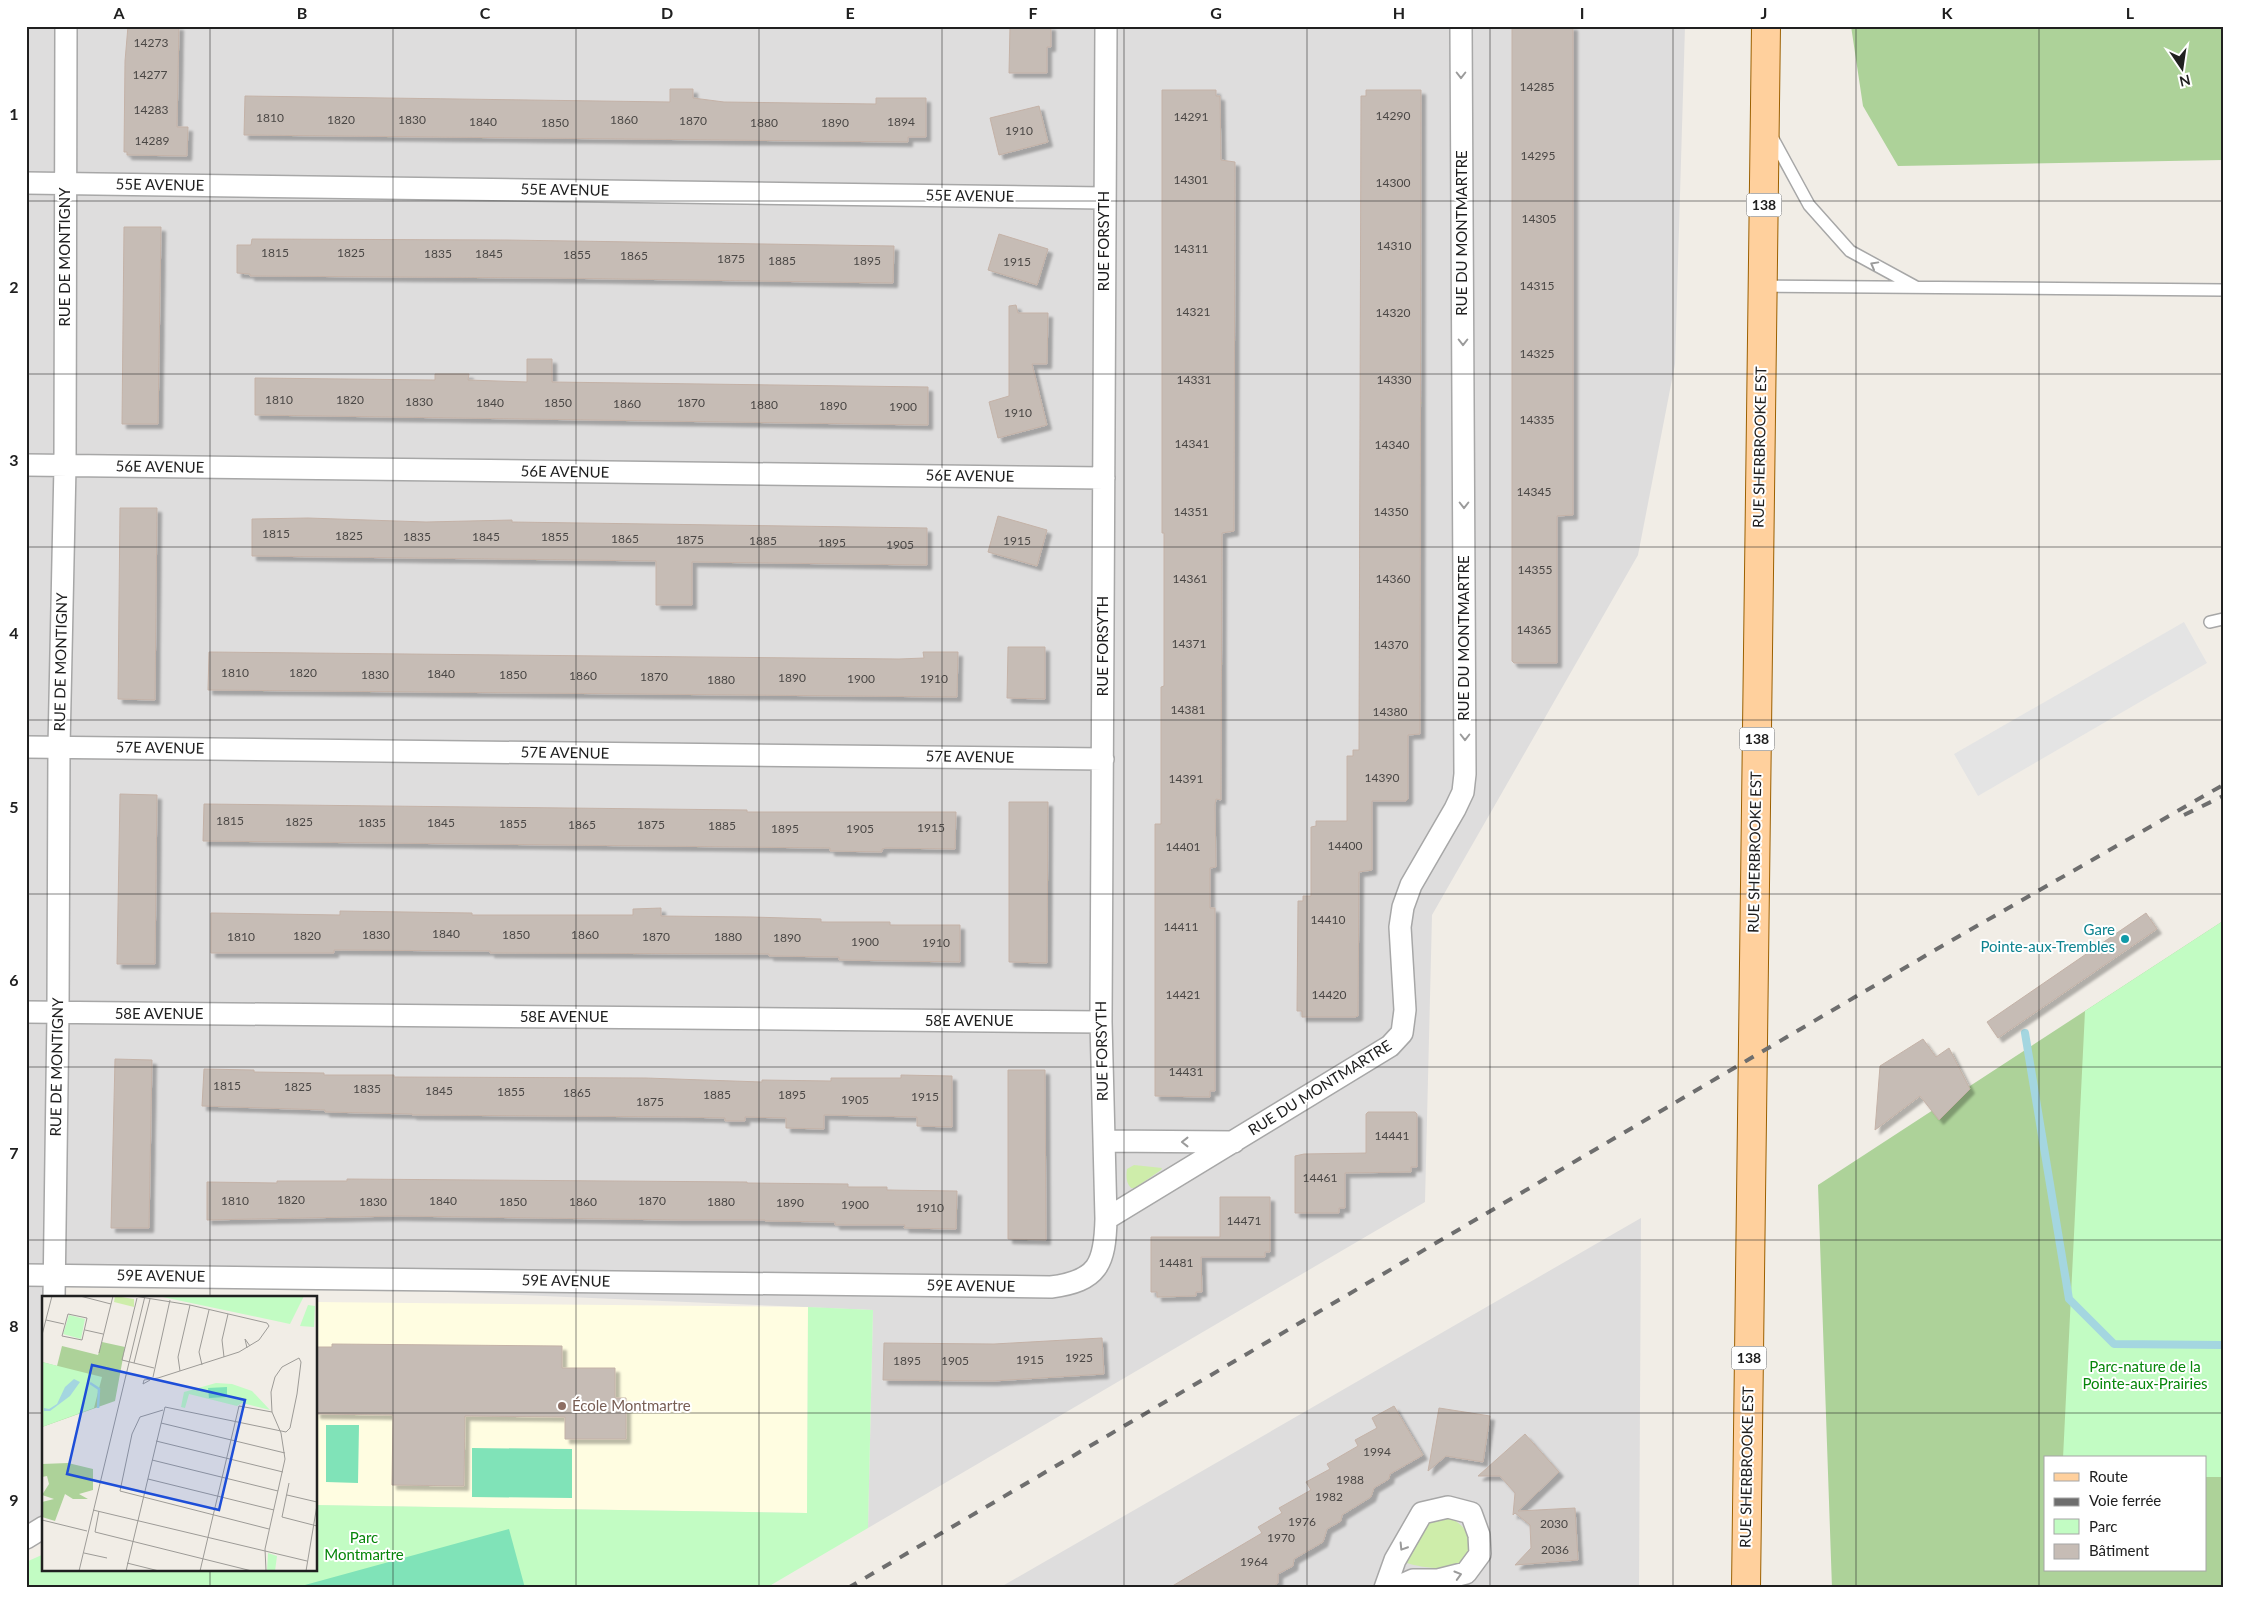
<svg xmlns="http://www.w3.org/2000/svg" width="2249" height="1614" font-family="Lato,sans-serif">
  <defs>
    <filter id="shadow"><feDropShadow dx="4.5" dy="4.5" stdDeviation="1" flood-color="#0004"/></filter>
  </defs>
  <rect width="100%" height="100%" fill="#f1ede6"/>
  <path fill="#dedddd" d="M26 26H1685L1675 364 1638 555 1432 915 1425 1202 868 1528 873 1310 54 1275 44 1298V1526L26 1533Z
    M1641 1218 1639 1588H999Z"/>
  <path fill="#fffde1" d="M316 1302 808 1307 807 1513 316 1505Z"/>
  <path fill="#ceedaa" d="M1134 1165 1162 1168 1161 1170 1135 1188H1131C1126 1183 1126 1176 1127 1169Z
    M1446 1517C1469 1522 1482 1555 1457 1566 1446 1571 1418 1567 1407 1563L1406 1560 1428 1522Z"/>
  <path fill="#add299" fill-rule="evenodd" d="M1851 26H2223V160L1898 166 1863 106Z
    M2223 921V1588H1832L1818 1185ZM2045 1458H2205V1570H2045Z"/>
  <path fill="#c2fcc3" d="M2223 921V1477H2205V1458H2063L2085 1011Z
    M808 1307 873 1310 868 1528 766 1588H26V1562L44 1554V1570H316V1505L807 1513Z"/>
  <path fill="#80e3b8" d="M326 1425H359L358 1483 326 1482Z
    M472 1448 572 1449V1498L472 1497Z
    M509 1529 525 1588H294Z"/>
  <path fill="#e4e4e4" d="M2184 622 2207 663 1978 796 1954 754Z"/>
  <g fill="none" stroke-linecap="round" stroke-linejoin="round">
    <path stroke="#a4d6e0" stroke-width="8" d="M2025 1033 2069 1299 2114 1344 2222 1345"/>
  </g>
  <path fill="#c6bcb5" stroke="#c4b2a7" filter="url(#shadow)" d="M128 26H179L177 127H188L187 156 127 155V152H124L125 61Z
    M1010 26H1051V47H1047V73H1009Z
    M1512 26H1573V515L1557 516V663H1514L1512 661Z
    M670 89H693V98L724 102 876 104V98H926V137H908V142L244 135 245 96 670 102Z
    M1162 90H1216V96H1220L1221 160 1235 162 1234 531 1222 533 1221 800 1216 799 1215 805 1216 867 1210 868V908H1215V1091H1210V1097L1155 1096V824H1161V687L1164 686V533H1162Z
    M1366 90H1421L1420 734 1408 735V799L1406 801H1372V870L1359 872 1358 1016 1355 1017H1302V1011H1297L1298 901H1303V896H1311V827L1316 826V821H1347V756H1353V750H1359L1361 96H1366Z
    M1039 106 1048 142 999 155 990 118Z
    M124 227H161L158 424H122Z
    M999 234 1048 249 1037 285 988 270Z
    M252 239 506 240 894 246 893 283 550 278 250 276V274L237 273V245H251Z
    M1016 305 1018 313H1048L1047 364H1032L1047 425 998 438 989 402 1009 396V306Z
    M527 359H552V382L928 387V425L255 415V378L435 380V374H469L468 380 527 382Z
    M120 508H157L155 700 118 699Z
    M998 516 1047 530 1037 566 988 552Z
    M308 518 426 522 512 520V522L927 528V565L692 562V605H656V561L252 556V519Z
    M1008 647H1045V699L1007 698Z
    M209 652 899 659 924 658 923 652H958L957 697 208 690Z
    M120 794 157 795 155 964H117Z
    M1009 802H1048L1047 963 1009 962Z
    M204 804 747 810V812H956L955 849 886 848 882 849V852L830 851V848L203 841Z
    M661 908V916L751 917 821 919V922H890V925H960V962L839 960V957L769 956V954L490 953V951L334 950V953H211V913L340 915V911L472 913V915H633V909Z
    M2146 913 2157 929 1998 1038 1987 1022Z
    M1923 1039 1936 1057 1949 1048 1970 1089 1939 1120 1920 1096 1875 1130 1880 1066Z
    M115 1059 152 1060 149 1228H111Z
    M204 1069 254 1070V1072L324 1073V1075H394V1077L646 1078 762 1082V1080L831 1081V1078H901V1075L952 1076V1127L917 1126V1117L824 1115V1129L786 1128V1118L745 1117V1121H725V1118L682 1117 412 1115V1114L325 1112V1110L202 1106Z
    M1008 1070H1045L1046 1240 1008 1239Z
    M1368 1112H1415L1417 1114V1167H1411V1172L1345 1173V1208H1339V1213H1295V1156L1304 1154 1366 1153V1114Z
    M347 1179 747 1182V1183L848 1184V1187H887V1190L957 1191 956 1229 904 1228 905 1225H835V1222L765 1221V1220H677L398 1216 207 1220V1182L277 1183V1181H347Z
    M1220 1197H1270V1252H1265V1257H1201L1202 1292H1196V1296L1157 1297V1292H1151V1237H1220Z
    M1102 1338 1104 1374 993 1381 883 1380 884 1343 994 1344Z
    M332 1344 562 1346V1368H615V1398H626V1439H565V1417L465 1416 464 1486 392 1485 393 1415 316 1414V1347H332Z
    M1394 1406 1423 1455 1390 1474 1389 1479 1374 1488 1371 1497 1342 1515 1341 1521 1327 1529 1323 1542 1294 1559 1293 1566 1278 1574V1583L1271 1588H1169L1262 1533 1258 1527 1282 1513 1279 1508 1311 1490 1306 1482 1330 1469 1327 1464 1358 1446 1355 1440 1377 1428 1372 1418Z
    M1439 1408 1490 1416 1483 1462 1446 1456 1428 1471Z
    M1525 1434 1559 1472 1518 1511 1575 1508 1578 1560 1515 1565 1531 1548 1530 1525 1515 1513 1513 1515 1515 1493 1500 1476H1478Z"/>
  <g fill="none" stroke-linecap="round" stroke-linejoin="round">
    <defs>
      <path id="service" d="M1772 137 1809 205 1850 251 1916 287
        M1762 286 2223 290
        M2210 622 2223 619"/>
      <path id="minor" d="M26 183 1103 198
        M26 465 1104 478
        M26 747 1103 759
        M26 1012 1101 1022
        M1104 1141 1234 1142
        M1106 1219 1390 1046 1402 1033 1405 1010 1400 927 1403 907 1411 885 1455 809 1463 792 1465 774 1461 26
        M26 1275 1051 1287C1098 1281 1105 1264 1106 1219L1101 1022 1106 26
        M54 1298 58 1013 59 747 65 466 66 26
        M26 1538 44 1527
        M1385 1588 1395 1560 1422 1513 1448 1507 1471 1513 1479 1535 1480 1554 1466 1573 1438 1580H1413L1395 1588"/>
      <path id="primary" d="M1746 1588 1766 26"/>
    </defs>
    <use href="#service" stroke="#a7a7a7" stroke-width="14"/>
    <use href="#minor" stroke="#a7a7a7" stroke-width="24"/>
    <use href="#primary" stroke="#9c6000" stroke-width="30"/>
    <use href="#service" stroke="#fff" stroke-width="11"/>
    <use href="#minor" stroke="#fff" stroke-width="21"/>
    <use href="#primary" stroke="#ffd09d" stroke-width="28"/>
    <path stroke="#6e6e6e" stroke-width="4" stroke-dasharray="10 10" stroke-linecap="butt" d="M2184 815 2223 796
      M848 1588 1942 946 2223 785"/>
  </g>
  <defs><path id="oneway-chevron" d="M-2-3.5L2.5 0L-2 3.5" fill="none" stroke-width="1.6" stroke-linecap="round" stroke-linejoin="round" transform="scale(1.25)"/></defs>
  <g stroke="#9b9b9b">
    <use href="#oneway-chevron" transform="translate(1461 75) rotate(90)"/>
    <use href="#oneway-chevron" transform="translate(1874 265) rotate(-151)"/>
    <use href="#oneway-chevron" transform="translate(1463 342) rotate(90)"/>
    <use href="#oneway-chevron" transform="translate(1464 505) rotate(90)"/>
    <use href="#oneway-chevron" transform="translate(1465 737) rotate(90)"/>
    <use href="#oneway-chevron" transform="translate(1185 1142) rotate(-180)"/>
    <use href="#oneway-chevron" transform="translate(1403 1547) rotate(122)"/>
    <use href="#oneway-chevron" transform="translate(1458 1575) rotate(-16)"/>
  </g>
  <path fill="none" stroke="#202020" stroke-width="1" stroke-opacity="0.55" d="M210 26V1298M393 26V1588M576 26V1588M759 26V1588M942 26V1588M1124 26V1588M1307 26V1588M1490 26V1588M1673 26V1588M1856 26V1588M2039 26V1588M26 201H2223M26 374H2223M26 547H2223M26 720H2223M26 894H2223M26 1067H2223M26 1240H2223M26 1413H44M316 1413H2223M210 1570V1588"/>
  <circle fill="#0f9aa8" stroke="#fff" stroke-width="2" cx="2125" cy="939" r="5"/>
  <circle fill="#8d6e63" stroke="#fff" stroke-width="2" cx="562" cy="1406" r="5"/>
  <g text-anchor="middle" stroke-width="4" stroke-linejoin="round" paint-order="stroke">
    <g font-size="12" fill="#4a4745">
      <text x="151" y="47">14273</text>
      <text x="150" y="79">14277</text>
      <text x="1537" y="91">14285</text>
      <text x="151" y="114">14283</text>
      <text x="1393" y="120">14290</text>
      <text x="1191" y="121">14291</text>
      <text x="270" y="122">1810</text>
      <text x="341" y="124">1820</text>
      <text x="412" y="124">1830</text>
      <text x="624" y="124">1860</text>
      <text x="693" y="125">1870</text>
      <text x="483" y="126">1840</text>
      <text x="901" y="126">1894</text>
      <text x="555" y="127">1850</text>
      <text x="764" y="127">1880</text>
      <text x="835" y="127">1890</text>
      <text x="1019" y="135">1910</text>
      <text x="152" y="145">14289</text>
      <text x="1538" y="160">14295</text>
      <text x="1191" y="184">14301</text>
      <text x="1393" y="187">14300</text>
      <text x="1539" y="223">14305</text>
      <text x="1394" y="250">14310</text>
      <text x="1191" y="253">14311</text>
      <text x="275" y="257">1815</text>
      <text x="351" y="257">1825</text>
      <text x="438" y="258">1835</text>
      <text x="489" y="258">1845</text>
      <text x="577" y="259">1855</text>
      <text x="634" y="260">1865</text>
      <text x="731" y="263">1875</text>
      <text x="782" y="265">1885</text>
      <text x="867" y="265">1895</text>
      <text x="1017" y="266">1915</text>
      <text x="1537" y="290">14315</text>
      <text x="1193" y="316">14321</text>
      <text x="1393" y="317">14320</text>
      <text x="1537" y="358">14325</text>
      <text x="1194" y="384">14331</text>
      <text x="1394" y="384">14330</text>
      <text x="279" y="404">1810</text>
      <text x="350" y="404">1820</text>
      <text x="419" y="406">1830</text>
      <text x="490" y="407">1840</text>
      <text x="558" y="407">1850</text>
      <text x="691" y="407">1870</text>
      <text x="627" y="408">1860</text>
      <text x="764" y="409">1880</text>
      <text x="833" y="410">1890</text>
      <text x="903" y="411">1900</text>
      <text x="1018" y="417">1910</text>
      <text x="1537" y="424">14335</text>
      <text x="1192" y="448">14341</text>
      <text x="1392" y="449">14340</text>
      <text x="1534" y="496">14345</text>
      <text x="1191" y="516">14351</text>
      <text x="1391" y="516">14350</text>
      <text x="276" y="538">1815</text>
      <text x="349" y="540">1825</text>
      <text x="417" y="541">1835</text>
      <text x="486" y="541">1845</text>
      <text x="555" y="541">1855</text>
      <text x="625" y="543">1865</text>
      <text x="690" y="544">1875</text>
      <text x="763" y="545">1885</text>
      <text x="1017" y="545">1915</text>
      <text x="832" y="547">1895</text>
      <text x="900" y="549">1905</text>
      <text x="1535" y="574">14355</text>
      <text x="1190" y="583">14361</text>
      <text x="1393" y="583">14360</text>
      <text x="1534" y="634">14365</text>
      <text x="1189" y="648">14371</text>
      <text x="1391" y="649">14370</text>
      <text x="235" y="677">1810</text>
      <text x="303" y="677">1820</text>
      <text x="441" y="678">1840</text>
      <text x="375" y="679">1830</text>
      <text x="513" y="679">1850</text>
      <text x="583" y="680">1860</text>
      <text x="654" y="681">1870</text>
      <text x="792" y="682">1890</text>
      <text x="861" y="683">1900</text>
      <text x="934" y="683">1910</text>
      <text x="721" y="684">1880</text>
      <text x="1188" y="714">14381</text>
      <text x="1390" y="716">14380</text>
      <text x="1382" y="782">14390</text>
      <text x="1186" y="783">14391</text>
      <text x="230" y="825">1815</text>
      <text x="299" y="826">1825</text>
      <text x="372" y="827">1835</text>
      <text x="441" y="827">1845</text>
      <text x="513" y="828">1855</text>
      <text x="582" y="829">1865</text>
      <text x="651" y="829">1875</text>
      <text x="722" y="830">1885</text>
      <text x="931" y="832">1915</text>
      <text x="785" y="833">1895</text>
      <text x="860" y="833">1905</text>
      <text x="1345" y="850">14400</text>
      <text x="1183" y="851">14401</text>
      <text x="1328" y="924">14410</text>
      <text x="1181" y="931">14411</text>
      <text x="446" y="938">1840</text>
      <text x="376" y="939">1830</text>
      <text x="516" y="939">1850</text>
      <text x="585" y="939">1860</text>
      <text x="307" y="940">1820</text>
      <text x="241" y="941">1810</text>
      <text x="656" y="941">1870</text>
      <text x="728" y="941">1880</text>
      <text x="787" y="942">1890</text>
      <text x="865" y="946">1900</text>
      <text x="936" y="947">1910</text>
      <text x="1183" y="999">14421</text>
      <text x="1329" y="999">14420</text>
      <text x="1186" y="1076">14431</text>
      <text x="227" y="1090">1815</text>
      <text x="298" y="1091">1825</text>
      <text x="367" y="1093">1835</text>
      <text x="439" y="1095">1845</text>
      <text x="511" y="1096">1855</text>
      <text x="577" y="1097">1865</text>
      <text x="717" y="1099">1885</text>
      <text x="792" y="1099">1895</text>
      <text x="925" y="1101">1915</text>
      <text x="855" y="1104">1905</text>
      <text x="650" y="1106">1875</text>
      <text x="1392" y="1140">14441</text>
      <text x="1320" y="1182">14461</text>
      <text x="291" y="1204">1820</text>
      <text x="235" y="1205">1810</text>
      <text x="443" y="1205">1840</text>
      <text x="652" y="1205">1870</text>
      <text x="373" y="1206">1830</text>
      <text x="513" y="1206">1850</text>
      <text x="583" y="1206">1860</text>
      <text x="721" y="1206">1880</text>
      <text x="790" y="1207">1890</text>
      <text x="855" y="1209">1900</text>
      <text x="930" y="1212">1910</text>
      <text x="1244" y="1225">14471</text>
      <text x="1176" y="1267">14481</text>
      <text x="1079" y="1362">1925</text>
      <text x="1030" y="1364">1915</text>
      <text x="907" y="1365">1895</text>
      <text x="955" y="1365">1905</text>
      <text x="1377" y="1456">1994</text>
      <text x="1350" y="1484">1988</text>
      <text x="1329" y="1501">1982</text>
      <text x="1302" y="1526">1976</text>
      <text x="1554" y="1528">2030</text>
      <text x="1281" y="1542">1970</text>
      <text x="1555" y="1554">2036</text>
      <text x="1254" y="1566">1964</text>
    </g>
    <g fill="#fff" stroke="#636363" stroke-width="1">
      <rect x="1746.5" y="193.5" width="35" height="23" rx="4"/>
      <rect x="1739.5" y="727.5" width="35" height="23" rx="4"/>
      <rect x="1731.5" y="1346.5" width="35" height="23" rx="4"/>
    </g>
    <g font-size="14" font-weight="bold" fill="#202020">
      <text x="1764" y="210">138</text>
      <text x="1757" y="744">138</text>
      <text x="1749" y="1363">138</text>
    </g>
    <g font-size="15" fill="#202020" stroke="#fff">
      <text transform="translate(160 185) rotate(1)" y="5">55E AVENUE</text>
      <text transform="translate(565 190) rotate(1)" y="5">55E AVENUE</text>
      <text transform="translate(970 196) rotate(1)" y="5">55E AVENUE</text>
      <text transform="translate(1462 233) rotate(-90)" y="5">RUE DU MONTMARTRE</text>
      <text transform="translate(1104 241) rotate(-90)" y="5">RUE FORSYTH</text>
      <text transform="translate(65 257) rotate(-90)" y="5">RUE DE MONTIGNY</text>
      <text transform="translate(1760 447) rotate(-89)" y="5">RUE SHERBROOKE EST</text>
      <text transform="translate(160 467) rotate(1)" y="5">56E AVENUE</text>
      <text transform="translate(565 472) rotate(1)" y="5">56E AVENUE</text>
      <text transform="translate(970 476) rotate(1)" y="5">56E AVENUE</text>
      <text transform="translate(1464 638) rotate(-90)" y="5">RUE DU MONTMARTRE</text>
      <text transform="translate(1103 646) rotate(-90)" y="5">RUE FORSYTH</text>
      <text transform="translate(61 662) rotate(-89)" y="5">RUE DE MONTIGNY</text>
      <text transform="translate(160 748) rotate(1)" y="5">57E AVENUE</text>
      <text transform="translate(565 753) rotate(1)" y="5">57E AVENUE</text>
      <text transform="translate(970 757) rotate(1)" y="5">57E AVENUE</text>
      <text transform="translate(1755 852) rotate(-89)" y="5">RUE SHERBROOKE EST</text>
      <text x="159" y="1019">58E AVENUE</text>
      <text x="564" y="1022">58E AVENUE</text>
      <text x="969" y="1026">58E AVENUE</text>
      <text transform="translate(1102 1051) rotate(-91)" y="5">RUE FORSYTH</text>
      <text transform="translate(57 1067) rotate(-89)" y="5">RUE DE MONTIGNY</text>
      <text transform="translate(1320 1088) rotate(-32)" y="5">RUE DU MONTMARTRE</text>
      <text transform="translate(161 1276) rotate(1)" y="5">59E AVENUE</text>
      <text transform="translate(566 1281) rotate(1)" y="5">59E AVENUE</text>
      <text transform="translate(971 1286) rotate(1)" y="5">59E AVENUE</text>
      <text transform="translate(1747 1467) rotate(-89)" y="5">RUE SHERBROOKE EST</text>
    </g>
    <g font-size="15" fill="#0d838f" stroke="#fff" text-anchor="end">
      <text x="2115" y="935">Gare<tspan x="2115" dy="17">Pointe-aux-Trembles</tspan></text>
    </g>
    <g font-size="15" fill="#06860a" stroke="#fff">
      <text x="2145" y="1372">Parc-nature de la<tspan x="2145" dy="17">Pointe-aux-Prairies</tspan></text>
      <text x="364" y="1543">Parc<tspan x="364" dy="17">Montmartre</tspan></text>
    </g>
    <g font-size="15" fill="#785e54" stroke="#fff" text-anchor="start">
      <text x="572" y="1411">École Montmartre</text>
    </g>
  </g>
  <g transform="translate(42 1296)">
    <rect width="275" height="275" fill="#f1ede6"/>
    <path d="M73 0 92 3V11L72 6Z" fill="#ceedaa"/>
    <path d="M60 46 83 51 73 105 0 131V66L15 70 20 50 56 59ZM26 167 51 173V194L37 198 46 203H31L23 198 13 225 0 221V206L12 203 0 199 7 188 5 180 0 181V168Z" fill="#add299"/>
    <path d="M116 0H262L248 28ZM266 9 273 10 272 31 258 30ZM27 19 43 23 39 43 21 38ZM0 66 60 81 52 112 0 131ZM174 87 190 88 210 95 228 114 200 107 195 110 147 98 143 112 139 111 142 96ZM226 257 235 260 233 275H225Z" fill="#c2fcc3"/>
    <path d="M185 91V101L167 102 166 92Z" fill="#80e3b8"/>
    <path d="M32 83 38 86 28 100 8 115H2V112L7 113 15 108 23 91Z" fill="#a4d6e0"/>
    <path fill="none" stroke="#a4d6e0" stroke-width="2.5" d="M48 87 57 93 56 112"/>
    <path fill="none" stroke="#9d9b97" stroke-width="1" d="M38 0 69 8M92 0 148 9 225 27 227 30 217 44 197 56 116 82 102 84 101 88 108 84M95 2 80 64 112 72M275 11V29M26 18 45 22 40 44 20 40ZM4 24 22 28M43 34 61 38M0 39 10 0M205 52 203 43 208 50M57 57 71 0M182 61 180 44 186 18M92 67 108 3M160 69 157 56 167 14M138 75 136 61 148 9M111 81 128 4M121 114 98 121 90 138 78 195 227 233M119 127 243 157M114 145 241 176M110 164 236 195M106 183 232 214M247 187 240 221 275 230M245 199 275 206M51 214 265 265M57 215 53 236 210 275M0 224 45 235M42 257 65 262M85 267 117 275M37 275 103 0M84 275 123 111 244 136 248 132 255 98 259 66 257 62 240 71 233 81 229 96 230 116M158 275 197 110 230 116M224 275 223 253 243 163 239 137 230 116M264 275 275 209"/>
    <path fill="#1d4ed8" fill-opacity="0.15" stroke="#1d4ed8" stroke-width="2.5" d="M50 69 203 104 177 214 25 178Z"/>
    <rect width="275" height="275" fill="none" stroke="#202020" stroke-width="2.5"/>
  </g>
  <rect width="2249" height="1614" fill="none" stroke="#ffffff" stroke-width="55"/>
  <rect x="2044" y="1456" width="162" height="115" fill="#ffffff" stroke="#a6a6a6"/>
  <rect x="2054" y="1473" width="25" height="8" fill="#ffd09d" stroke="#a6a6a6"/>
  <text x="2089" y="1482" font-size="15" fill="#202020">Route</text>
  <rect x="2054" y="1498" width="25" height="8" fill="#6e6e6e" stroke="#a6a6a6"/>
  <text x="2089" y="1506" font-size="15" fill="#202020">Voie ferrée</text>
  <rect x="2054" y="1519" width="25" height="15" fill="#c2fcc3" stroke="#a6a6a6"/>
  <text x="2089" y="1532" font-size="15" fill="#202020">Parc</text>
  <rect x="2054" y="1544" width="25" height="15" fill="#c6bcb5" stroke="#a6a6a6"/>
  <text x="2089" y="1556" font-size="15" fill="#202020">Bâtiment</text>
  <g transform="translate(2182 68) rotate(167)" stroke="#ffffff" stroke-width="4" paint-order="stroke">
  <path d="M0-4L9 19L0 12L-9 19Z" fill="#202020"/>
  <text y="-8" font-size="14" font-weight="bold" text-anchor="middle" fill="#202020">N</text>
  </g>
  <rect x="28" y="28" width="2194" height="1558" fill="none" stroke="#202020" stroke-width="2"/>
  <g font-size="16" text-anchor="middle" font-weight="bold" fill="#202020">
    <text x="119" y="19">A</text>
    <text x="302" y="19">B</text>
    <text x="485" y="19">C</text>
    <text x="667" y="19">D</text>
    <text x="850" y="19">E</text>
    <text x="1033" y="19">F</text>
    <text x="1216" y="19">G</text>
    <text x="1399" y="19">H</text>
    <text x="1582" y="19">I</text>
    <text x="1764" y="19">J</text>
    <text x="1947" y="19">K</text>
    <text x="2130" y="19">L</text>
    <text x="14" y="120">1</text>
    <text x="14" y="293">2</text>
    <text x="14" y="466">3</text>
    <text x="14" y="639">4</text>
    <text x="14" y="813">5</text>
    <text x="14" y="986">6</text>
    <text x="14" y="1159">7</text>
    <text x="14" y="1332">8</text>
    <text x="14" y="1506">9</text>
  </g>
</svg>
